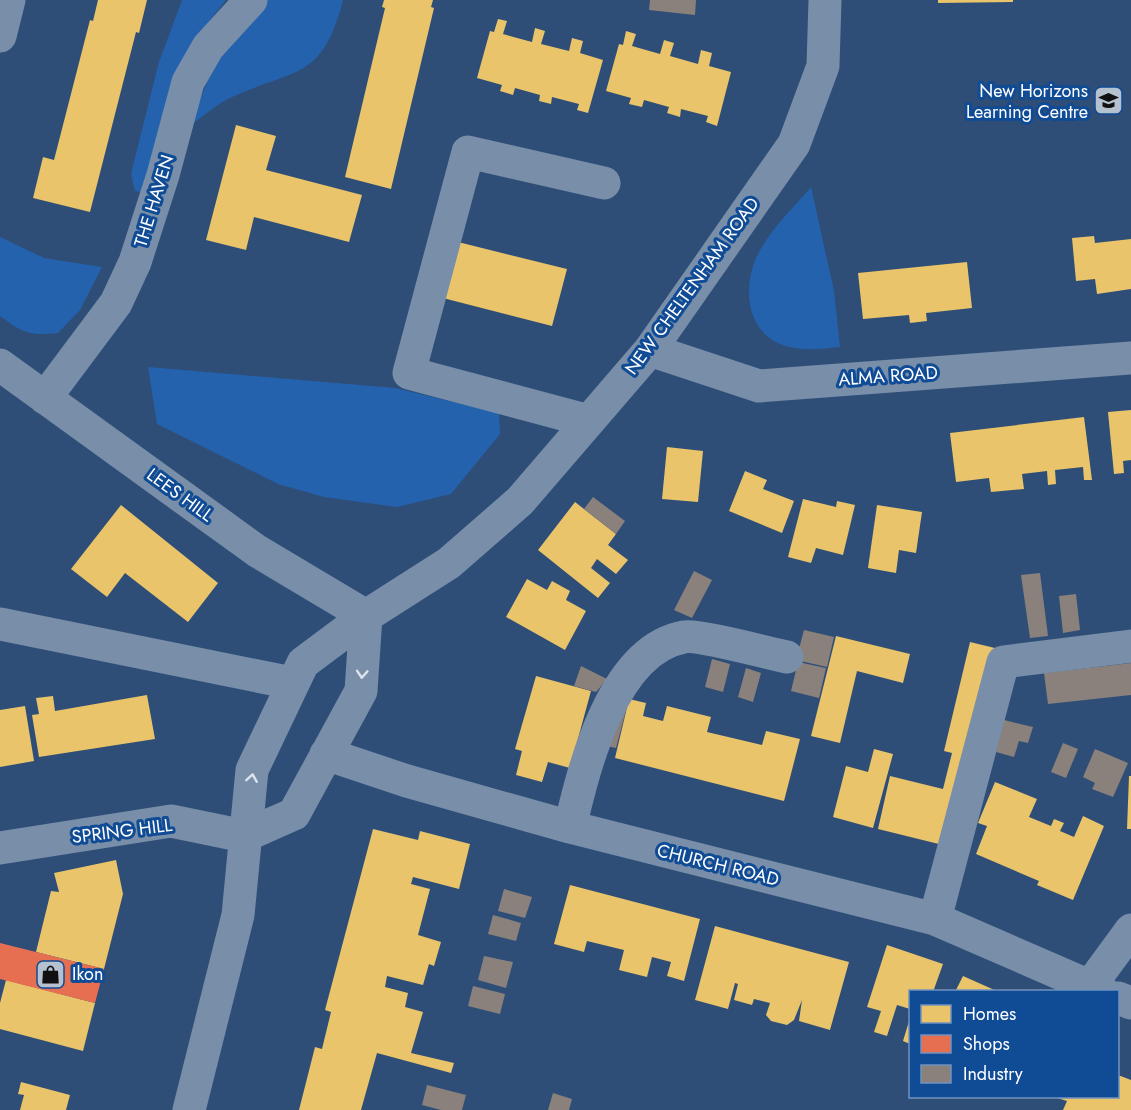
<svg xmlns="http://www.w3.org/2000/svg" width="1131" height="1110" font-family="Jost,sans-serif">
  <rect width="100%" height="100%" fill="#2e4e77"/>
  <path fill="#2462ad" d="M182 0H226L199 34 144 193 135 191 131 174 159 62Z
    M262 0H343C322 82 294 68 230 98 217 104 204 116 192 124 209 68 226 45 262 0Z
    M811 187 834 291 840 347C823 349 807 351 790 347 745 337 741 286 759 252 771 229 794 207 811 187Z
    M0 237 44 258 102 267 80 310 58 333C29 336 23 333 0 316Z
    M148 367 395 388 499 413 500 434 451 494 397 507 324 497 278 484 157 424Z"/>
  <path fill="#e9c46a" d="M98 0H147L139 33 136 32 90 212 33 198 43 157 54 160 90 20 93 21Z
    M384 0H433L431 7 434 8 391 189 345 177 385 8 382 7Z
    M938 0H1013V2L938 3Z
    M498 19 507 21 503 34 532 42 535 28 545 31 541 44 569 51 572 38 583 41 580 53 603 60 588 113 577 110 579 104 552 97 551 104 539 101 540 95 515 88 513 95 500 91 502 85 477 78 490 31 494 32Z
    M626 31 636 34 632 46 660 54 664 40 674 43 670 56 698 64 701 50 712 53 709 66 731 72 717 126 706 122 708 116 681 109 680 117 667 113 669 107 644 100 642 107 629 104 631 98 606 91 619 44 623 45Z
    M236 125 276 136 266 170 362 195 349 242 254 217 246 250 206 240Z
    M1094 236 1095 243 1131 239V289L1097 294 1095 279 1076 281 1072 238Z
    M454 241 567 269 552 326 439 297Z
    M967 262 972 308 926 313 927 321 910 323 909 315 863 319 858 273Z
    M1131 410V460L1123 461 1124 473 1114 474 1108 412Z
    M1084 417 1092 480H1084L1083 467 1055 470 1056 484 1048 485 1047 471 1022 474 1024 489 991 492 989 478 956 482 950 433Z
    M667 447 703 451 698 502 662 499Z
    M745 471 767 480 763 489 794 501 782 533 729 511Z
    M803 499 836 507 837 501 855 505 843 555 816 548 811 563 788 557Z
    M575 502 616 534 608 545 628 560 616 574 597 559 591 568 610 583 598 598 538 550Z
    M121 505 218 583 188 622 125 573 107 597 71 569Z
    M877 505 922 512 916 553 899 550 896 573 868 568Z
    M527 579 547 590 552 581 570 591 566 600 586 611 565 650 506 617Z
    M836 636 910 654 903 683 857 671 840 743 811 736Z
    M970 642 999 649 951 847 878 829 890 776 943 789 952 753 944 751Z
    M536 676 591 691 570 768 548 762 542 782 516 775 522 751 515 749Z
    M147 695 155 739 39 757 32 715 39 714 36 698 53 696 55 711Z
    M629 699 646 703 643 716 663 721 667 706 711 717 707 732 762 745 766 731 800 739 784 801 615 758Z
    M25 706 34 761 0 767V710Z
    M874 749 893 754 873 828 833 817 846 766 868 772Z
    M1129 776H1131V829H1127Z
    M995 782 1037 799 1029 817 1051 826 1054 819 1064 823 1060 831 1074 837 1083 816 1104 826 1073 900 1037 885 1039 881 976 854 987 826 978 823Z
    M373 829 418 840 420 831 470 844 459 889 413 877 411 884 430 889 418 935 441 942 434 966 429 964 423 985 387 976 385 987 408 993 405 1007 423 1012 411 1053 454 1063 451 1073 377 1053 361 1110H299L315 1047 322 1049 331 1012 325 1010Z
    M116 860 123 894 104 969 36 952 51 891 59 892 54 873Z
    M570 885 700 919 684 981 667 976 671 962 652 957 647 977 619 970 624 950 587 941 584 952 554 944Z
    M715 926 849 962 830 1030 799 1021 802 1000 794 1020 787 1025 771 1021 766 1015 770 1003 754 999 752 1005 734 1000 738 984 735 983 728 1009 695 1000Z
    M887 945 943 964 933 992H910V1009L897 1005 887 1036 874 1032 881 1011 867 1007Z
    M963 976 999 992H955Z
    M6 980 95 1003 83 1051 0 1029V1003Z
    M910 1018V1044L903 1041Z
    M1118 1075 1131 1080V1110H1063L1067 1101 1054 1097 1118 1096Z
    M21 1082 70 1095 66 1110H20L24 1095 18 1094Z"/>
  <path fill="#e76f51" d="M0 943 104 969 95 1003 0 979Z"/>
  <path fill="#8a817c" d="M650 0H696L695 15 649 10Z
    M593 497 625 521 616 534 584 509Z
    M694 571 712 580 692 618 674 610Z
    M1040 573 1048 636 1030 638 1021 575Z
    M1076 594 1080 630 1063 633 1059 596Z
    M804 630 834 637 827 667 796 660Z
    M712 659 730 664 723 692 705 687Z
    M798 662 826 668 819 698 791 691Z
    M1131 663V695L1048 704 1044 673Z
    M581 666 607 679 596 692 574 686Z
    M746 668 761 673 753 702 738 697Z
    M629 699 616 748 602 745Z
    M1004 720 1033 727 1028 743 1019 741 1014 757 996 752Z
    M1063 743 1078 749 1066 778 1051 772Z
    M1095 749 1128 763 1113 797 1092 789 1095 783 1083 777Z
    M504 889 532 897 525 918 498 911Z
    M493 915 521 923 516 941 488 934Z
    M484 956 513 962 506 988 478 980Z
    M473 986 505 994 500 1014 468 1006Z
    M427 1085 466 1095 462 1110H441L422 1105Z
    M553 1093 572 1099 569 1110H548Z"/>
  <g fill="none" stroke-linecap="round" stroke-linejoin="round">
    <path stroke="#788ea9" stroke-width="33" d="M0 36 9 0
      M650 350 759 386 1131 358
      M0 365 257 551 366 616
      M45 398 116 303 135 262 163 175 188 82 208 47 251 0
      M589 421 409 373 468 152 604 183
      M0 624 292 683
      M326 754 407 781 570 827 935 919 1103 992
      M570 827C584 768 612 650 684 637 697 634 768 653 787 657
      M244 836 294 814 361 691 366 616
      M0 848 171 821 244 836
      M935 919 1003 662 1131 646
      M1090 986 1131 930
      M1118 998 1131 1003
      M189 1110 238 915 252 770 303 663 366 616 449 563 520 501 650 350 794 144 823 66 825 0"/>
  </g>
  <defs><path id="oneway-chevron" d="M-2-3.5L2.5 0L-2 3.5" fill="none" stroke-width="1.6" stroke-linecap="round" stroke-linejoin="round" transform="scale(1.5)"/></defs>
  <g stroke="#dde3ea">
    <use href="#oneway-chevron" transform="translate(362 674) rotate(94)"/>
    <use href="#oneway-chevron" transform="translate(252 778) rotate(-81)"/>
  </g>
  <defs>
    <symbol id="school-square" viewBox="-11 -11 22 22"><rect x="-9" y="-9" width="18" height="18" rx="4" fill="#b6c1cf" stroke="#104b95"/><path d="M0-5L7-2L0 1L-7-2ZM-4 1L0 2.5L4 1V4Q0 6-4 4Z" fill="#111"/></symbol>
    <symbol id="shop-square" viewBox="-11 -11 22 22"><rect x="-9" y="-9" width="18" height="18" rx="4" fill="#b6c1cf" stroke="#104b95"/><path d="M-5-2.5h2.3a2.7 3.5 0 0 1 5.4 0H5L5.5 6h-11ZM-1.5-2.5h3a1.5 2.3 0 0 0-3 0Z" fill="#111"/></symbol>
  </defs>
  <g fill-rule="evenodd">
    <use href="#school-square" x="1092" y="84" width="33" height="33"/>
    <use href="#shop-square" x="34" y="958" width="33" height="33"/>
  </g>
  <g text-anchor="middle" stroke-width="6" stroke-linejoin="round" paint-order="stroke">
    <g font-size="18" fill="#fff" stroke="#104b95" text-anchor="end">
      <text x="1088" y="97">New Horizons<tspan x="1088" dy="21">Learning Centre</tspan></text>
      <text x="72" y="980" text-anchor="start">Ikon</text>
    </g>
    <g font-size="18" fill="#fff" stroke="#104b95">
      <text transform="translate(154 201) rotate(-73)" y="6">THE HAVEN</text>
      <text transform="translate(692 286) rotate(-54)" y="6">NEW CHELTENHAM ROAD</text>
      <text transform="translate(888 376) rotate(-4)" y="6">ALMA ROAD</text>
      <text transform="translate(180 495) rotate(36)" y="6">LEES HILL</text>
      <text transform="translate(122 831) rotate(-7)" y="6">SPRING HILL</text>
      <text transform="translate(718 865) rotate(14)" y="6">CHURCH ROAD</text>
    </g>
  </g>
  <rect x="909" y="990" width="210" height="108" fill="#104b95" stroke="#7093bf" stroke-width="1.5"/>
  <rect x="921" y="1005" width="30" height="18" fill="#e9c46a" stroke="#7093bf" stroke-width="1.5"/>
  <text x="963" y="1020" font-size="18" fill="#ffffff">Homes</text>
  <rect x="921" y="1035" width="30" height="18" fill="#e76f51" stroke="#7093bf" stroke-width="1.5"/>
  <text x="963" y="1050" font-size="18" fill="#ffffff">Shops</text>
  <rect x="921" y="1065" width="30" height="18" fill="#8a817c" stroke="#7093bf" stroke-width="1.5"/>
  <text x="963" y="1080" font-size="18" fill="#ffffff">Industry</text>
</svg>
